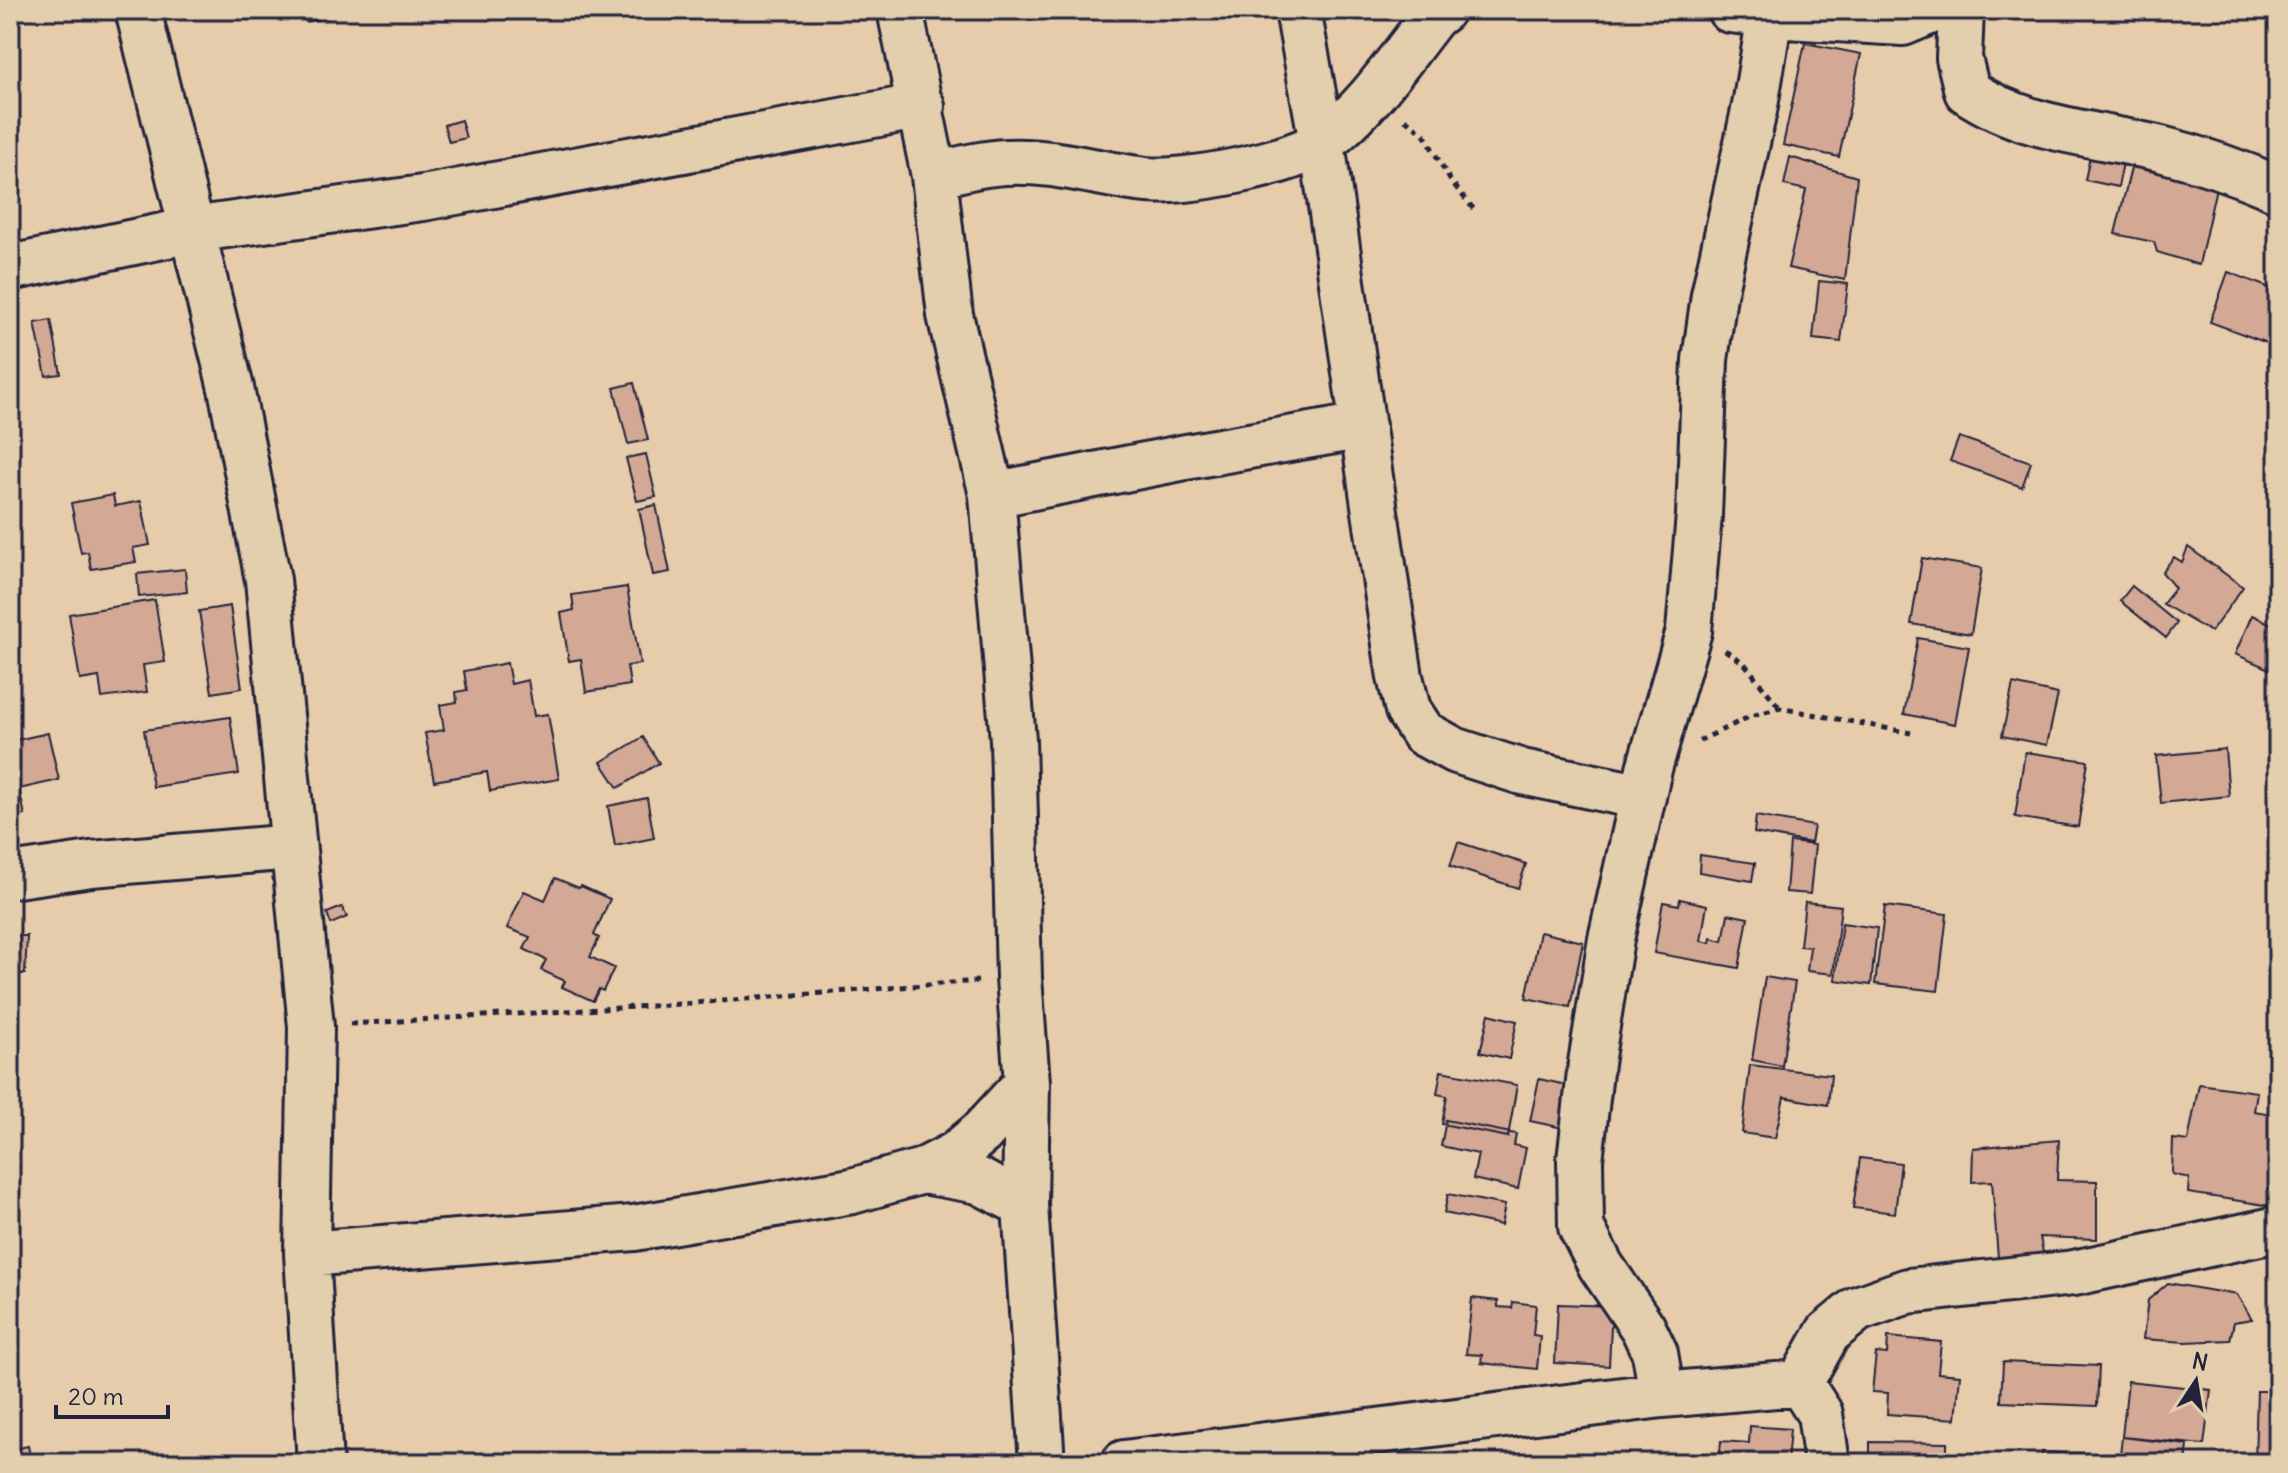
<svg xmlns="http://www.w3.org/2000/svg" width="2288" height="1473" font-family="Delius,sans-serif">
  <rect width="100%" height="100%" fill="#e7ccac"/>
  <filter id="ink" filterUnits="userSpaceOnUse"><feTurbulence type="fractalNoise" baseFrequency=".0125" numOctaves="2"/><feDisplacementMap in="SourceGraphic" scale="16" xChannelSelector="R" yChannelSelector="G"/><feConvolveMatrix kernelMatrix="1 2 1 2 8 2 1 2 1" color-interpolation-filters="sRGB"/></filter>
  <g filter="url(#ink)">
    <path fill="#d3a895" stroke="#22223b" stroke-width="2" d="M303 10H355L356 11 306 22Z
      M1805 43 1861 54 1839 157 1783 145Z
      M461 120 466 138 449 142 444 125Z
      M2092 146 2125 153 2118 187 2085 180Z
      M1790 157 1857 177 1845 280 1788 268 1806 190 1784 185Z
      M2132 164 2217 183 2199 265 2157 252 2154 242 2115 234Z
      M2228 272 2278 291V347L2210 322Z
      M1819 281 1848 284 1841 342 1813 339Z
      M51 320 61 374 46 376 35 323Z
      M634 383 648 440 628 444 614 388Z
      M1959 437 2031 462 2022 487 1950 461Z
      M646 454 656 497 637 501 626 458Z
      M113 495 115 506 141 501 150 545 133 548 136 562 91 569 88 552 81 553 71 503Z
      M656 505 670 572 653 575 639 509Z
      M2188 547 2243 587 2211 632 2163 604 2175 588 2162 572 2174 557 2182 562Z
      M1922 558 1982 568 1971 634 1911 624Z
      M185 569 187 592 139 597 137 574Z
      M2132 586 2177 623 2166 638 2120 601Z
      M627 587 640 664 627 666 630 685 586 692 581 659 569 661 561 613 574 610 572 595Z
      M155 600 165 662 143 665 147 692 102 698 99 677 80 680 69 614Z
      M230 606 242 688 212 693 199 611Z
      M2252 615 2278 627V673L2235 654Z
      M1918 638 1969 647 1955 724 1904 714Z
      M507 663 511 684 528 680 534 716 548 714 559 779 490 791 487 772 434 781 425 733 444 730 440 705 457 702 456 692 467 690 464 671Z
      M2013 684 2058 694 2047 745 2002 736Z
      M230 717 239 774 153 787 144 730Z
      M10 733 12 741 48 733 59 780 19 789 25 815 10 818Z
      M643 737 659 763 618 788 601 762Z
      M2225 749 2229 796 2161 803 2156 756Z
      M2025 752 2088 761 2078 827 2015 817Z
      M647 798 654 838 615 846 608 806Z
      M1756 816 1814 826 1811 843 1754 833Z
      M1458 842 1526 864 1518 888 1450 866Z
      M1790 842 1815 845 1810 894 1786 892Z
      M1700 855 1755 863 1752 881 1699 872Z
      M555 878 579 888 581 886 610 899 594 935 599 938 590 957 614 968 603 991 599 989 593 1001 562 987 565 981 541 970 546 960 524 949 530 937 507 928 524 891 545 900Z
      M1680 899 1707 905 1701 941 1710 943 1711 938 1723 941 1728 914 1748 918 1739 968 1654 953 1663 902 1679 905Z
      M1805 902 1841 906 1833 974 1807 971 1810 947 1800 946Z
      M1885 906 1947 914 1938 991 1875 984Z
      M342 907 347 917 331 924 327 913Z
      M1842 923 1877 928 1871 985 1835 980Z
      M1540 932 1583 942 1570 1007 1526 998Z
      M10 936H27L25 974H10Z
      M1765 977 1795 982 1782 1066 1752 1060Z
      M1489 1014 1517 1021 1509 1059 1480 1052Z
      M1750 1065 1831 1075 1828 1105 1784 1097 1775 1138 1742 1133Z
      M1441 1071 1517 1085 1508 1137 1442 1124 1447 1096 1437 1094Z
      M1539 1079 1571 1086 1563 1128 1530 1121Z
      M2199 1084 2257 1092 2254 1111 2278 1115V1207L2188 1193 2189 1178 2172 1174 2173 1139 2188 1141Z
      M1446 1120 1516 1134 1514 1145 1526 1148 1518 1189 1473 1179 1478 1154 1441 1146Z
      M2059 1140 2057 1180 2097 1181V1239L2040 1237 2044 1257 1998 1258 1992 1181 1972 1182 1973 1148Z
      M1860 1158 1901 1163 1895 1213 1853 1208Z
      M1448 1194 1505 1205 1501 1225 1444 1213Z
      M2168 1283 2237 1295 2252 1319 2234 1322 2230 1340 2186 1342 2143 1339 2148 1300Z
      M1472 1298 1498 1301V1307L1512 1308 1513 1302 1536 1305 1533 1335 1540 1336 1537 1369 1481 1363 1482 1355 1466 1354Z
      M2278 1299V1332L2271 1330Z
      M1558 1304 1612 1306 1609 1366 1555 1363Z
      M1888 1337 1941 1342 1938 1373 1960 1375 1956 1419 1887 1414 1888 1393 1872 1392 1876 1353 1887 1354Z
      M2003 1362 2099 1366 2097 1406 2001 1402Z
      M2128 1381 2211 1390 2204 1445 2122 1437Z
      M2257 1391H2278V1463H2255Z
      M1750 1426 1790 1429 1787 1463H1719L1721 1441 1749 1443Z
      M2122 1437 2188 1445 2186 1463H2119Z
      M1870 1442 1947 1443V1463H1870Z
      M28 1446 32 1463H10V1450Z
      M2042 1452 2095 1454 2094 1463H2042Z
      M216 1454 297 1460V1463H216Z"/>
    <g fill="none" stroke-linecap="round" stroke-linejoin="round">
      <defs>
        <path id="minor" d="M138 10 231 388 268 580 311 1027 307 1254 320 1463
          M900 10 934 176 950 315 992 495 1013 740 1019 978 1027 1083 1025 1205 1042 1463
          M1298 10 1322 143 1374 505 1400 677 1408 710 1423 733 1454 750 1522 772 1643 797
          M1730 10 1770 15 1903 23 1934 10
          M1961 10 1959 58 1967 91C2024 130 2095 133 2161 149 2201 159 2241 173 2278 189
          M934 176C958 169 982 163 1006 162 1053 159 1100 175 1146 180 1186 184 1292 164 1324 141 1368 108 1399 60 1433 17L1442 10
          M10 268 191 230 423 198 922 106
          M992 495 1186 457 1363 426
          M10 876 91 864 293 847
          M923 1171 979 1181 1025 1205
          M307 1254 634 1228 852 1191 923 1171 956 1154 981 1133 1027 1083
          M1800 1383 1820 1414 1827 1463
          M1662 1395 1655 1353 1643 1328 1601 1266 1581 1227 1580 1160 1591 1063 1611 939 1649 769 1689 631 1699 515 1705 360 1714 295 1755 106 1770 15
          M1124 1463 1662 1395 1800 1383 1828 1333 1857 1309 1908 1291 2074 1273 2278 1229"/>
      </defs>
      <use href="#minor" stroke="#22223b" stroke-width="50"/>
      <path stroke="#22223b" stroke-width="5" stroke-dasharray="6 6" stroke-linecap="butt" d="M1405 119 1424 134 1450 180 1476 212
        M1725 650 1744 663 1780 708
        M1699 741 1751 716 1780 708 1911 733
        M350 1024 668 1005 978 981"/>
      <use href="#minor" stroke="#e3cfae" stroke-width="44"/>
    </g>
  </g>
  <rect width="2288" height="1473" fill="none" stroke="#e3cfae" stroke-width="40"/>
  <rect x="20" y="20" width="2248" height="1433" fill="none" stroke="#22223b" stroke-width="3" filter="url(#ink)"/>
  <g transform="translate(2196 1381) rotate(12)" stroke="#e3cfae" stroke-width="6" paint-order="stroke">
  <path d="M0-6L14 30L0 20L-14 30Z" fill="#22223b"/>
  <text y="-12" font-size="22" font-weight="bold" text-anchor="middle" fill="#22223b">N</text>
  </g>
  <path d="M56 1405v12h112v-12" fill="none" stroke="#22223b" stroke-width="4"/>
  <text x="68" y="1405" font-size="24" fill="#22223b" stroke="#e3cfae" stroke-width="6" paint-order="stroke">20 m</text>
</svg>
